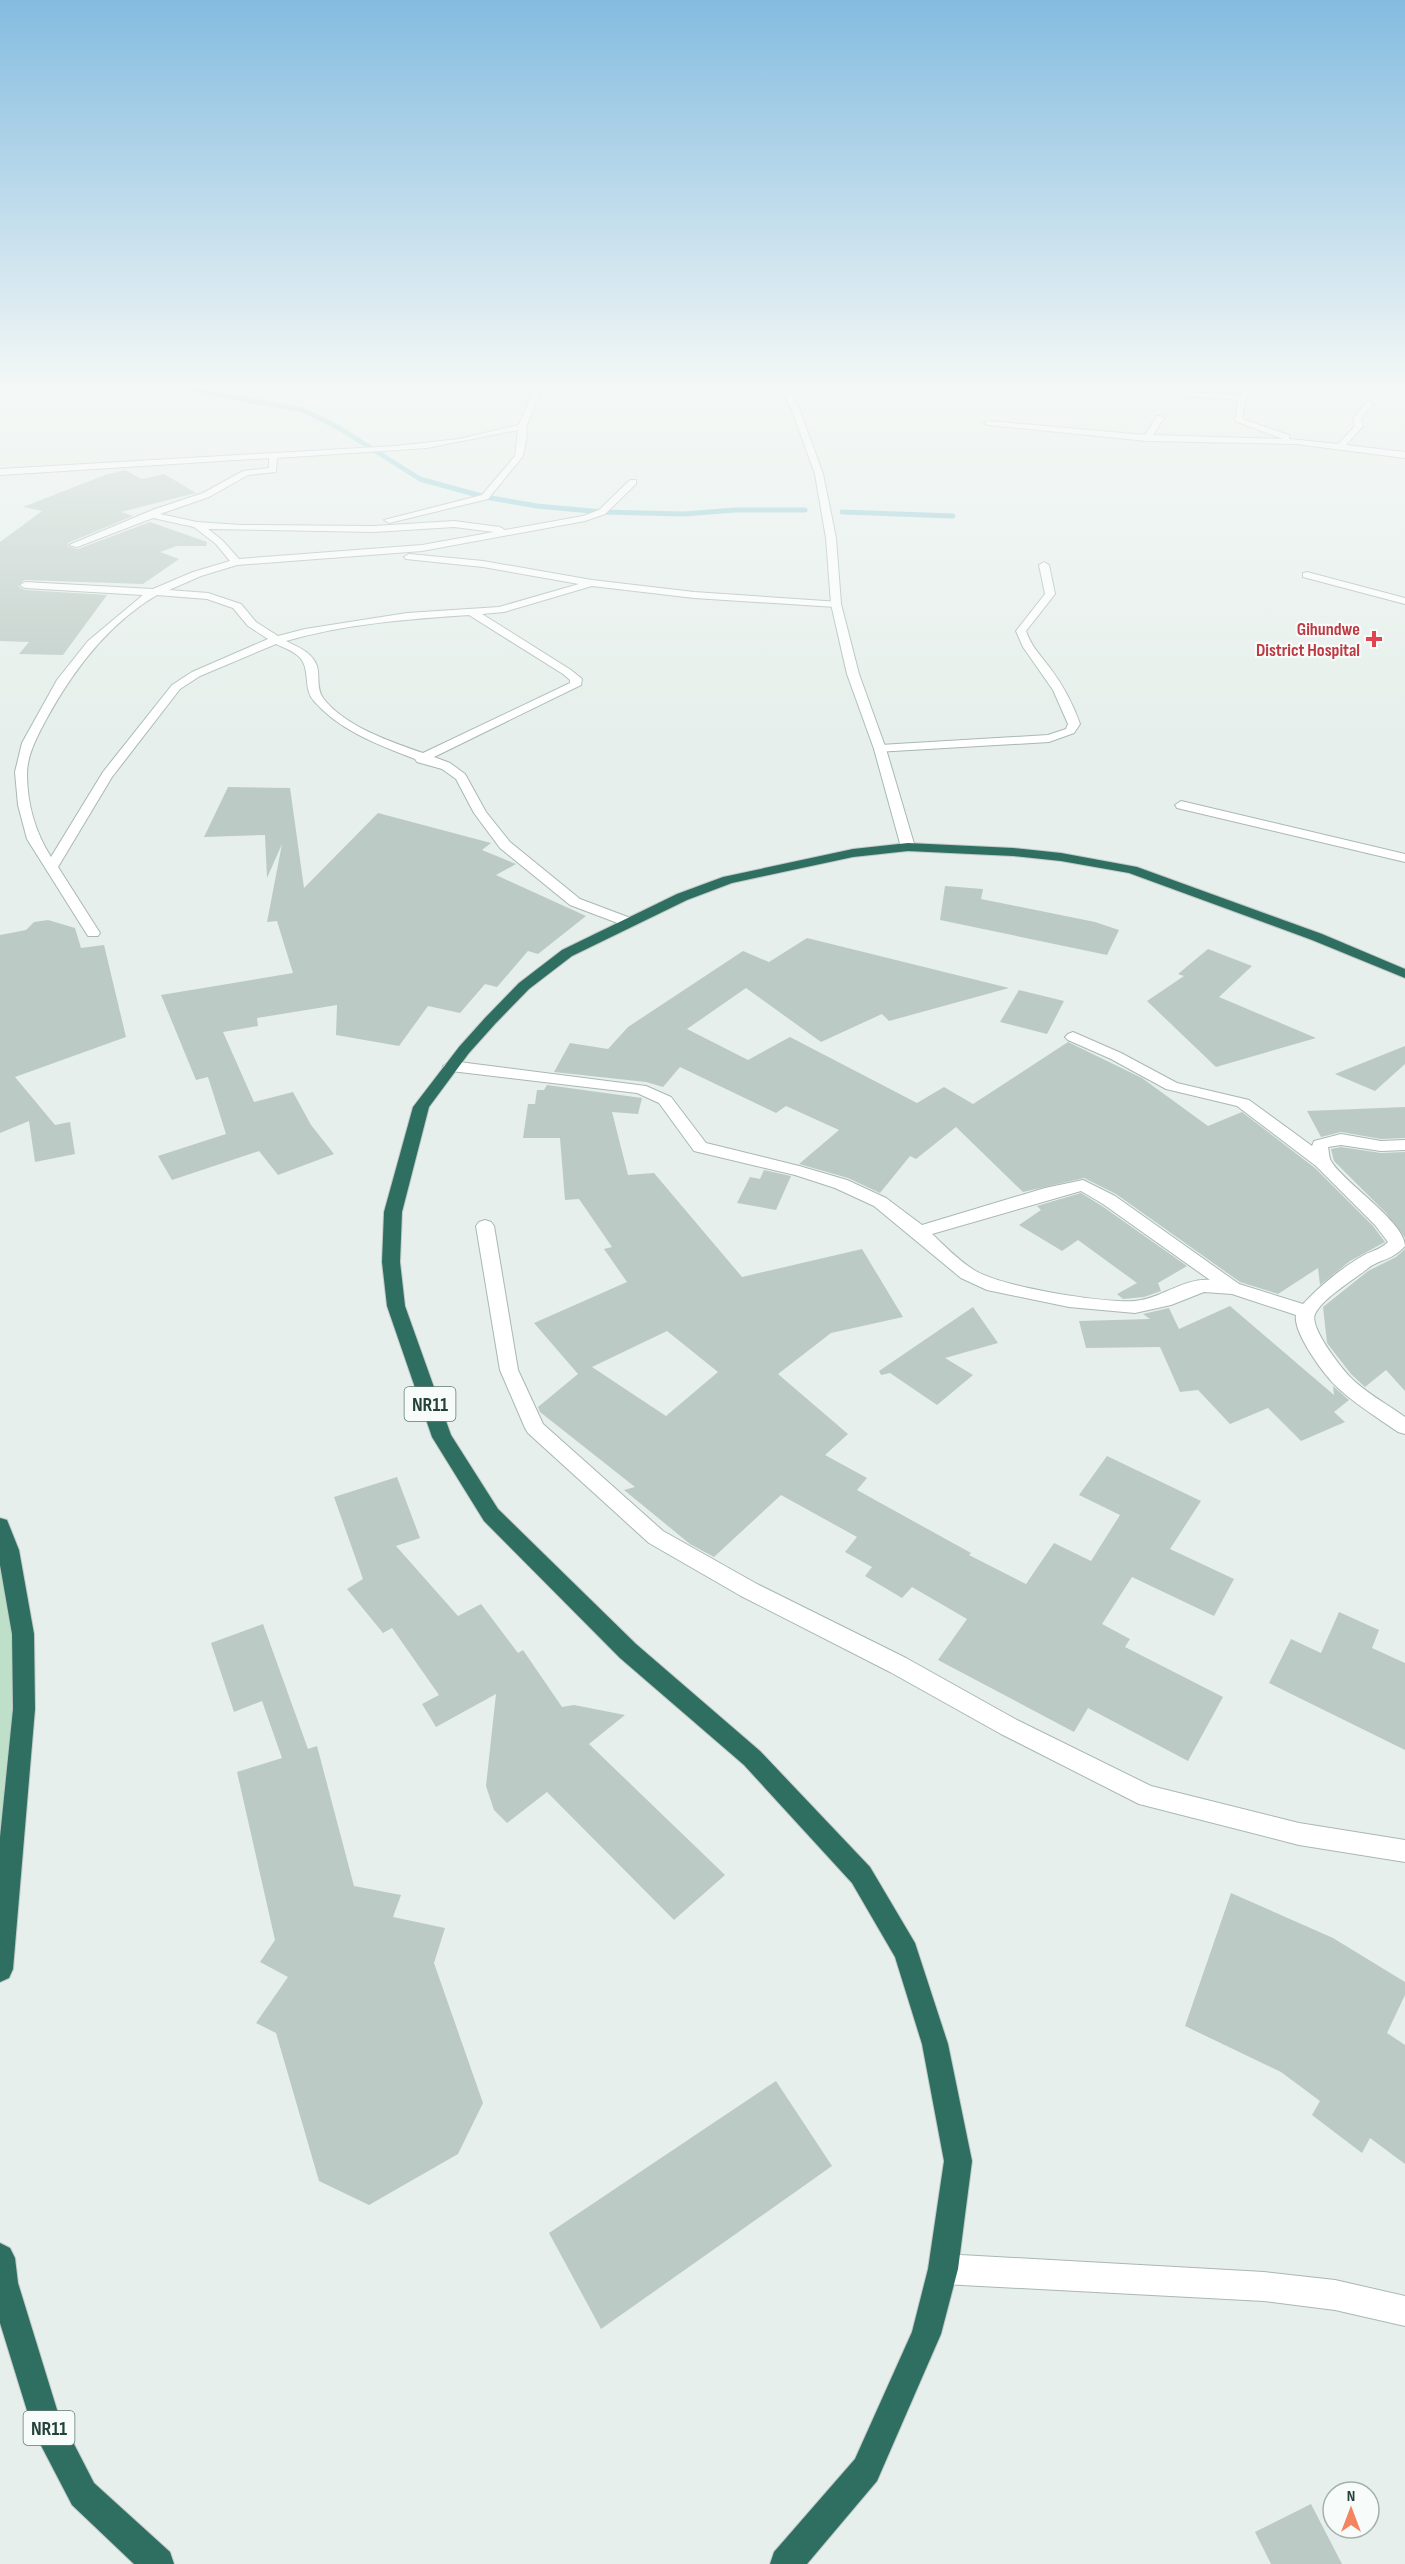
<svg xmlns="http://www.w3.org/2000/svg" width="1405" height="2564" font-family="'Sofia Sans Condensed',sans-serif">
  <rect width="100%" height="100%" fill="#e6efeb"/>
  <path fill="#bfe0c8" d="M0 1526 23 1634 0 1919Z"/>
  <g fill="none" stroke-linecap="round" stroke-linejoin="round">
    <path stroke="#8ec9d4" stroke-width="5" d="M166 385 303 410 339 428 420 479 485 497 537 506 602 512 684 514 735 510H805
      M842 512 953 516"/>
  </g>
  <path fill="#bbcac4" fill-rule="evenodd" d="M125 470 142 479 164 474 196 493 121 512 133 516 68 543 67 546 78 549 150 522 207 542 206 546H177L160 552 179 559 143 584 24 580 18 586 25 590 107 595 63 655 19 654 29 642 0 641V542L42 511 23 507 105 475Z
    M228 787 290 788 304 888 378 813 491 843 482 850 516 864 496 875 586 916 538 954 528 951 497 987 485 984 460 1013 428 1006 399 1046 336 1035 337 1005 257 1018 258 1026 223 1032 254 1102 293 1092 311 1125 334 1154 278 1175 259 1151 172 1180 158 1156 226 1134 208 1077 196 1080 161 995 293 973 277 921 267 922 282 844 267 878 265 835 204 837Z
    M945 886 983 889 981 899 1095 922 1119 930 1107 955 940 920Z
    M48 920 75 928 81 948 104 945 126 1037 15 1077 55 1125 70 1122 75 1154 35 1162 29 1121 0 1133V935L26 930 34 922Z
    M807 938 1009 988 889 1021 882 1014 821 1042 746 988 687 1029 748 1060 790 1037 917 1103 944 1087 973 1104 1068 1042 1142 1078 1208 1126 1242 1112 1315 1168 1373 1226 1385 1242 1350 1261 1320 1285 1318 1268 1278 1294 1240 1282 1116 1194 1084 1178 1023 1192 956 1127 916 1159 910 1156 880 1193 848 1178 799 1164 839 1130 786 1106 776 1113 680 1067 663 1087 646 1082 554 1072 570 1043 608 1049 628 1027 743 951 769 962Z
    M1208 949 1252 966 1219 997 1316 1038 1216 1067 1147 1001 1184 976 1178 974Z
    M1019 990 1064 1001 1047 1034 1000 1022Z
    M1405 1046V1064L1375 1091 1335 1074Z
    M547 1085 642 1098 638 1114 612 1112 628 1175 654 1173 742 1277 862 1249 903 1317 831 1333 778 1374 848 1434 825 1455 867 1478 857 1490 971 1553 969 1555 1026 1584 1054 1543 1091 1561 1120 1515 1079 1495 1107 1456 1201 1501 1170 1549 1234 1579 1214 1616 1132 1577 1102 1624 1130 1639 1125 1647 1223 1697 1188 1761 1088 1708 1074 1732 938 1660 967 1619 912 1587 902 1598 865 1576 872 1567 845 1552 857 1537 781 1495 714 1557 690 1544 624 1490 635 1487 540 1412 538 1407 578 1374 534 1323 627 1282 604 1249 612 1247 579 1199 565 1200 560 1138H523L528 1104H535L537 1090H544ZM667 1331 718 1372 666 1416 592 1367Z
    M1405 1107V1138L1381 1139 1341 1132 1321 1137 1307 1111Z
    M1341 1147 1381 1153 1405 1152V1238L1386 1213 1334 1161 1331 1149Z
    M764 1170 791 1176 776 1210 737 1203 750 1177 760 1179Z
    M1081 1193 1102 1206 1187 1266 1158 1283 1161 1291 1144 1297 1123 1299 1117 1294 1137 1283 1078 1240 1062 1251 1019 1225 1041 1210 1037 1206Z
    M1405 1249V1391L1386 1370 1365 1387 1351 1374 1327 1343 1323 1307 1368 1271 1396 1257Z
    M1230 1306 1334 1395 1333 1386 1349 1400 1334 1412 1345 1422 1301 1441 1268 1408 1230 1424 1198 1390 1180 1392 1160 1347 1086 1348 1079 1321 1150 1319 1143 1314 1169 1308 1179 1329Z
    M973 1307 998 1343 945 1358 973 1375 937 1405 890 1373 881 1375 879 1371Z
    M397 1477 420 1538 396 1546 458 1616 481 1604 518 1653 523 1650 562 1707 574 1705 625 1715 589 1744 725 1875 674 1920 547 1792 507 1823 494 1810 486 1786 496 1694 436 1727 422 1704 439 1695 392 1628 383 1633 347 1589 363 1579 334 1497Z
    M1339 1612 1379 1630 1372 1648 1405 1663V1750L1269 1683 1291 1639 1321 1653Z
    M263 1624 308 1749 317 1746 354 1886 401 1895 393 1917 445 1928 434 1963 483 2103 458 2154 369 2205 319 2181 276 2033 256 2023 288 1977 260 1962 275 1940 237 1772 282 1758 262 1701 234 1712 211 1643Z
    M1231 1893 1333 1938 1405 1982V1995L1387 2033 1405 2045V2164L1370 2138 1362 2153 1312 2115 1320 2101 1281 2072 1185 2026Z
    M776 2081 832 2166 601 2329 549 2233Z
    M1311 2504 1342 2564H1271L1255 2532Z"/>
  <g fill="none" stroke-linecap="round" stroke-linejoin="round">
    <defs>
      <path id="lane" d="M1307 572 1405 598V604L1303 577V573Z"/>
      <path id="street" d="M535 385H543L526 427 527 435 523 456 488 499 389 523 384 520 482 495 515 456 518 430 427 448 277 458 276 472 248 475 209 497 160 514 197 522 241 525 374 526 454 521 500 527 505 530 583 516 599 510 630 480H636V484L605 514 585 521 422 551 237 565 201 576 169 590 208 593 241 604 256 622 278 636 305 629 407 613 499 607 579 584 483 567 406 559 404 557 409 554 483 561 592 580 694 592 840 602 841 604 836 607 694 598 592 586 504 612 482 614 571 670 582 679 581 685 434 757 450 763 465 774 486 812 510 842 580 899 633 919 635 922 633 925H623L570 905 500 848 474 813 456 779 442 769 417 762 415 759C379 745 340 731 314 701 302 688 312 666 297 655 291 650 282 647 276 644L200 676 180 689 112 777 58 867 100 933 98 936H88L27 839 18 805 15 772 22 743 57 680 88 641 143 595 25 588 20 585 25 582 153 589 193 572 230 561 216 544 194 527 153 518 77 547 69 545 155 509 203 493 243 471 269 468V458L0 475V469L395 446 459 439 519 425ZM454 527 494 532 422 545 239 559 222 540 208 529 374 532ZM157 595 207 599 233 608 248 626 268 639 192 672 172 685 103 772 51 857C35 832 27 803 27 774 27 754 38 735 47 718 74 669 108 624 157 595ZM469 615 563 674 570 680V683L423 753C391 742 344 726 323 698 316 688 320 677 317 666 312 652 298 647 286 641 345 624 408 619 469 615Z
        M1137 385H1150L1184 392 1240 395 1246 385H1254L1246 398 1242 418 1245 420 1289 435V439L1338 444 1355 426 1353 419 1366 402H1372L1373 404 1361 419 1363 426 1346 445 1405 452V458L1296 444 1147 441 988 425 984 423 988 421 1145 435 1157 416H1160L1164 418 1153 435 1283 439 1235 421 1238 400 1184 396Z
        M1044 562 1049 565 1055 594 1026 631C1031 646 1041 656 1050 668 1063 685 1073 704 1080 724L1074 733 1049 742 876 752 874 749 880 745 1048 735 1066 729 1068 724 1053 690 1023 647 1016 631 1045 594 1039 565Z
        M1181 801 1405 854V862L1177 808 1175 805Z
        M1073 1032 1121 1053 1177 1083 1249 1100 1312 1146 1314 1141 1341 1134 1381 1141 1405 1140V1150L1381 1151 1341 1145 1328 1147C1329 1151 1329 1158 1331 1161 1343 1182 1405 1222 1405 1246 1390 1262 1381 1258 1367 1269 1353 1280 1322 1299 1315 1314 1309 1327 1340 1366 1349 1376 1364 1392 1387 1404 1405 1417V1434L1398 1432C1378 1418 1355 1404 1337 1387 1324 1375 1293 1333 1296 1315L1232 1294 1204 1292 1171 1305 1135 1313 1069 1307 987 1290 961 1278 874 1206 835 1188 795 1175 694 1151 659 1103 637 1093 451 1071 443 1066 451 1061 646 1086 671 1097 706 1143 799 1166 847 1180 886 1198 922 1225 1045 1188 1083 1180 1115 1196 1239 1284 1303 1304C1318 1288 1339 1270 1359 1258 1369 1251 1379 1251 1388 1242L1375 1225 1316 1166 1237 1106 1166 1089 1111 1059 1068 1040 1065 1037 1068 1034ZM1081 1191 1103 1204 1210 1280C1183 1278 1161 1299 1135 1301 1102 1303 1001 1287 974 1270 959 1261 945 1246 932 1234Z
        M485 1220 491 1222 494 1226 518 1370 543 1424 663 1531 757 1584 906 1658 1017 1720 1151 1786 1299 1823 1405 1840V1862L1299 1845 1139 1804 1001 1734 890 1672 741 1596 649 1543 528 1433 525 1428 500 1370 476 1226 479 1222Z
        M943 2254 1264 2272 1335 2280 1405 2296V2326L1335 2310 1264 2301 943 2284 933 2279 928 2269 933 2259Z"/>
      <path id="secondary" d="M779 385H787L799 408 823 474 836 538 841 604 859 674 886 749 915 847 913 850H903L901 847 874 749 847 674 831 604 826 538 815 474 791 408Z"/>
      <path id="highway" d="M908 843 1013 848 1061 853 1137 867 1322 934 1405 969V978L1312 940 1129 873 1061 861 1013 856 908 851 853 857 732 883 687 900 572 956 529 989 495 1024 469 1053 429 1107 402 1212 400 1262 405 1306 451 1435 498 1509 636 1644 760 1751 870 1867 915 1943 948 2044 972 2161 958 2269 941 2334 877 2481 807 2564H770L774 2552 855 2459 912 2332 928 2269 944 2161 922 2044 895 1957 852 1883 744 1765 620 1658 484 1521 432 1437 387 1306 382 1262 384 1212 413 1107 459 1047 485 1018 519 983 562 950 677 894 723 877 853 849Z
        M0 1518 7 1520 19 1550 34 1634 35 1709 13 1969 9 1978 0 1982V1837L13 1709 12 1634 0 1565Z
        M0 2243 10 2248 15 2258 18 2283 58 2413 94 2483 170 2552 174 2564H134L72 2505 33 2430 0 2323Z"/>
    </defs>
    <use href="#lane" stroke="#a8b8b2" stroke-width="2"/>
    <use href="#street" stroke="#a8b8b2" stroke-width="2"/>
    <use href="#secondary" stroke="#a4bbb3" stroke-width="2"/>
    <use href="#highway" stroke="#c2cac8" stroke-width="2"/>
    <use href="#lane" fill="#fff" fill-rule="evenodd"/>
    <use href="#street" fill="#fff" fill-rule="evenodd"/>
    <use href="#secondary" fill="#fff" fill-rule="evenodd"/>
    <use href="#highway" fill="#2f6f62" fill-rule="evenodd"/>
  </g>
  <linearGradient id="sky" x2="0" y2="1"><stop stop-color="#84bce0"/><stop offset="0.52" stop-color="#f4f8f6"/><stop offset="1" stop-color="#f4f8f6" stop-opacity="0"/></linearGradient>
  <rect width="1405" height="744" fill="url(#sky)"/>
  <path fill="#e0444e" stroke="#f7fbf9" stroke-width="2" d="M1371 630h6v6h6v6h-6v6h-6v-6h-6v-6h6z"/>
  <g text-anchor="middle" stroke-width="4.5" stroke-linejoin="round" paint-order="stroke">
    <g font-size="18" font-weight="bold" fill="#be3a42" stroke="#f7fbf9" text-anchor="end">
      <text x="1360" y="635">Gihundwe<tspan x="1360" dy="21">District Hospital</tspan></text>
    </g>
    <g fill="#f7fbf9" stroke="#637a73" stroke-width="1.5">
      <rect x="404.5" y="1387" width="51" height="34" rx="4.5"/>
      <rect x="23.5" y="2411" width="51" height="34" rx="4.5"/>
    </g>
    <g font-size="20" font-weight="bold" fill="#24423a">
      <text x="430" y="1411">NR11</text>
      <text x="49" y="2435">NR11</text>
    </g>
  </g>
  <g transform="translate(1351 2510)"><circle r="28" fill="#f7fbf9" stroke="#a3b1ad" stroke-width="1.5"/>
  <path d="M0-4.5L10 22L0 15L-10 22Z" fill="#f4845f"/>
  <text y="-9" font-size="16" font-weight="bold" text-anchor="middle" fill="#24423a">N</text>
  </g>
</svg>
